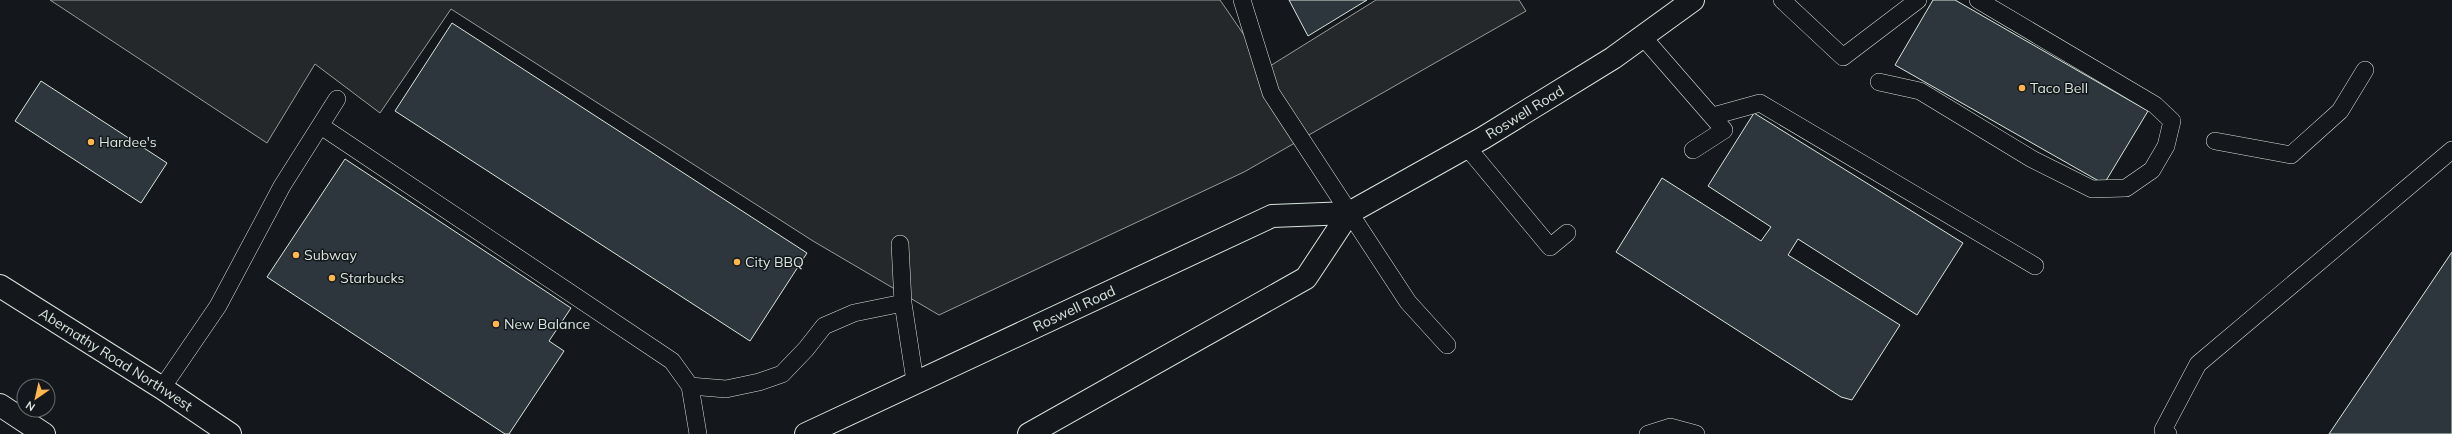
<svg xmlns="http://www.w3.org/2000/svg" width="2452" height="434" font-family="Mulish,sans-serif">
  <rect width="100%" height="100%" fill="#14181c"/>
  <path fill="#24282b" stroke="#939e99" d="M50 0H1220L1253 48 1262 71 1376 0H1519L1526 11 1244 172 939 315 813 241 451 9 380 113 315 64 267 143Z"/>
  <path fill="#2c363c" stroke="#d8e6dc" d="M1289 0H1367L1308 36Z
    M1933 0H1955L2148 111 2104 184 1895 65Z
    M452 23 807 253 750 341 395 111Z
    M41 81 167 163 141 203 15 121Z
    M1754 113 1963 243 1917 315 1798 239 1788 255 1900 325 1852 400 1841 397 1616 252 1662 178 1761 241 1771 227 1708 186Z
    M345 159 571 308 549 341 564 351 509 434H505L267 277Z
    M2452 252V434H2329Z"/>
  <g fill="none" stroke-linecap="round" stroke-linejoin="round">
    <defs>
      <path id="lane" d="M1242 0 1271 93 1408 302 1447 345
        M1782 0 1843 57 1918 0
        M1643 37 1724 130 1693 150
        M1879 82 1920 91 2032 159 2092 189 2126 188 2152 170 2166 146 2172 121 2155 105 1978 0
        M1713 116 1760 103 2035 266
        M321 126 672 361 690 386 698 434
        M2215 141 2291 155 2340 111 2365 70
        M1467 147 1550 247 1567 233
        M900 244 903 303 915 381
        M690 386 726 389 759 382 782 374 806 349 824 326 854 313 903 303
        M162 388 218 306 282 186 337 99
        M1648 434 1670 427 1696 434
        M2168 434 2163 430 2198 364 2452 150"/>
      <g id="primary">
        <path id="s1" d="M0 286 162 388 230 434"/>
        <path d="M0 405 44 434"/>
        <path id="s2" d="M806 434 1272 216 1349 213 1483 138 1613 58 1693 0"/>
        <path d="M1029 434 1306 278 1349 213"/>
      </g>
    </defs>
    <use href="#lane" stroke="#d8e6dc" stroke-width="18"/>
    <use href="#primary" stroke="#d8e6dc" stroke-width="24"/>
    <use href="#lane" stroke="#14181c" stroke-width="17"/>
    <use href="#primary" stroke="#14181c" stroke-width="22"/>
  </g>
  <g fill="#ffb74d" stroke="#14181c" stroke-width="1.5">
    <circle cx="2022" cy="88" r="4"/>
    <circle cx="91" cy="142" r="4"/>
    <circle cx="296" cy="255" r="4"/>
    <circle cx="737" cy="262" r="4"/>
    <circle cx="332" cy="278" r="4"/>
    <circle cx="496" cy="324" r="4"/>
  </g>
  <g text-anchor="middle" stroke-width="3" stroke-linejoin="round" paint-order="stroke">
    <g font-size="14" fill="#d8e6dc" stroke="#14181c" text-anchor="start">
      <text x="2030" y="93">Taco Bell</text>
      <text x="99" y="147">Hardee's</text>
      <text x="304" y="260">Subway</text>
      <text x="745" y="267">City BBQ</text>
      <text x="340" y="283">Starbucks</text>
      <text x="504" y="329">New Balance</text>
    </g>
    <g font-size="14" fill="#d8e6dc" stroke="#14181c">
      <text dy="5" stroke="none"><textPath href="#s2" startOffset="794">Roswell Road</textPath></text>
      <text dy="5" stroke="none"><textPath href="#s2" startOffset="296">Roswell Road</textPath></text>
      <text dy="5" stroke="none"><textPath href="#s1" startOffset="137">Abernathy Road Northwest</textPath></text>
    </g>
  </g>
  <g transform="translate(36 398) rotate(214)"><circle r="19" fill="#14181c" stroke="#626a69"/>
  <path d="M0-3L7 15L0 10L-7 15Z" fill="#ffb74d"/>
  <text y="-6" font-size="11" font-weight="bold" text-anchor="middle" fill="#d8e6dc">N</text>
  </g>
</svg>
